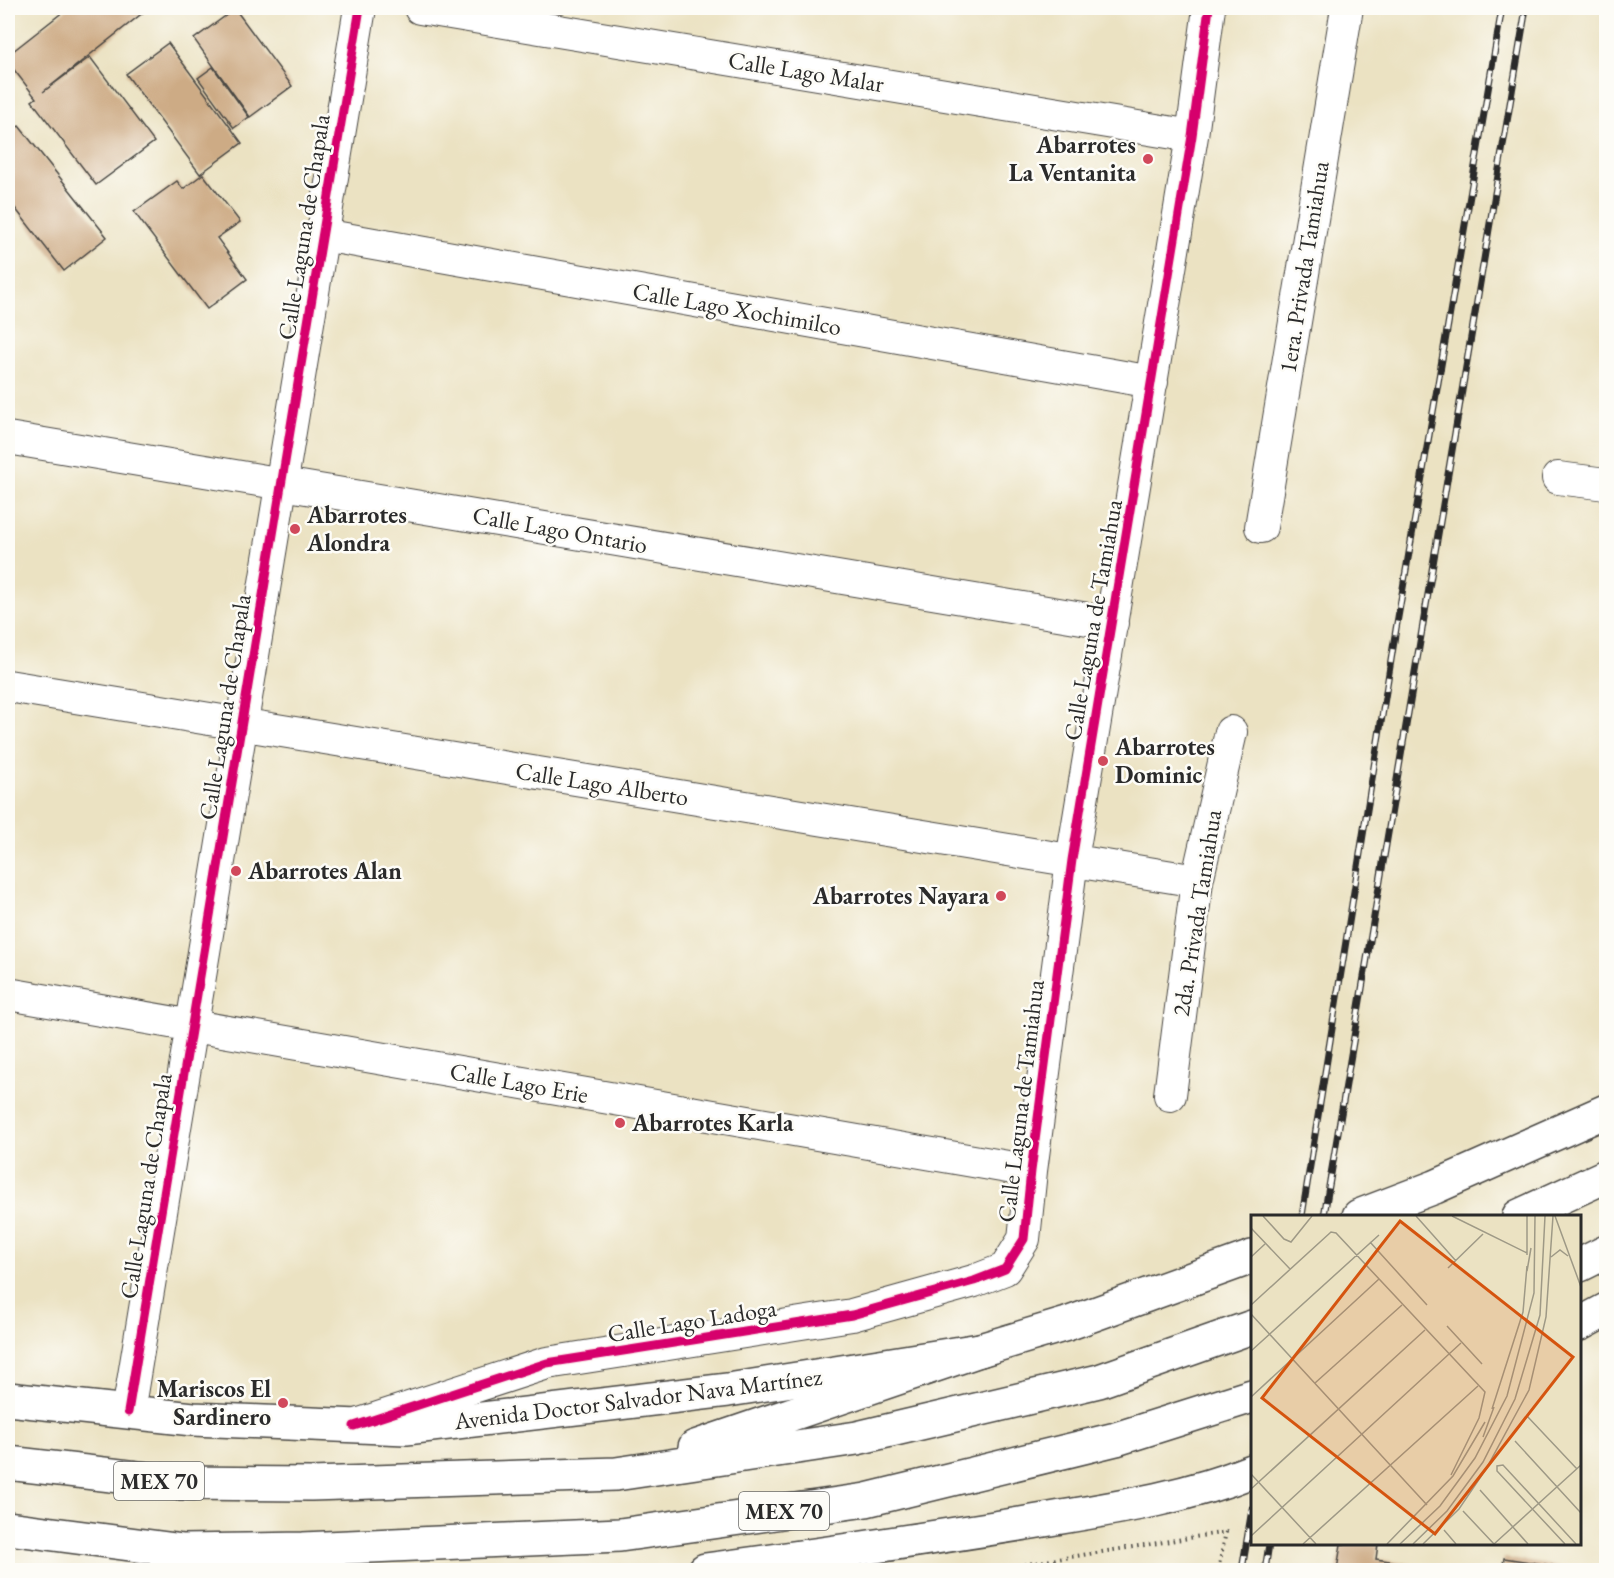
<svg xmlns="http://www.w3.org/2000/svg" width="1614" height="1578" font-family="'EB Garamond',serif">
  <rect width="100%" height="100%" fill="#fdfcf7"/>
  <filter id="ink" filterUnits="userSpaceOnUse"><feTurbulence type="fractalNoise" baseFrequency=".0167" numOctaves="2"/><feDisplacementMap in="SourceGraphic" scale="12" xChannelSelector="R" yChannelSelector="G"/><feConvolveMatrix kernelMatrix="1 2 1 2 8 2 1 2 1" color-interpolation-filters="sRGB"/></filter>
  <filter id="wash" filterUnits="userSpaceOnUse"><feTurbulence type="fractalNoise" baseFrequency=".008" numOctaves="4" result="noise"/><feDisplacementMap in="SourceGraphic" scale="24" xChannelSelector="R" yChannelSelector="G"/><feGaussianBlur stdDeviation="1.35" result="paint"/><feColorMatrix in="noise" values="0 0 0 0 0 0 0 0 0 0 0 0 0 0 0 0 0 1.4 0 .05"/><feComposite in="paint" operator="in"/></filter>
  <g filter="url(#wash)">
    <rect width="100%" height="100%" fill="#ebe2c2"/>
    <g id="blocks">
      <path fill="#cdab85" d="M68 8H143L145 11 43 92 90 57 154 142 96 185 32 101 36 98 8 62V55Z
        M235 9 292 86 250 117 194 39Z
        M168 43 242 143 200 174 126 74Z
        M213 67 249 117 234 128 198 78Z
        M19 126 107 237 64 271 8 199V134Z
        M203 174 240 222 217 238 247 279 207 309 134 212 177 181 183 189Z
        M1341 1544H1378L1376 1559 1424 1566 1423 1570H1337Z
        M1504 1558 1574 1569V1570H1502Z"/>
    </g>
  </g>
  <g filter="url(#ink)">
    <use href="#blocks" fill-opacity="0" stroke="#484642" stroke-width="1.5"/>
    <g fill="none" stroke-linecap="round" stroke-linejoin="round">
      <defs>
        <path id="minor" d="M420 8 1192 136
          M323 235 1152 382
          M8 438 1112 623
          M1558 478 1606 484
          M1261 527 1347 8
          M8 686 1197 881
          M8 994 1031 1171
          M1170 1095 1197 881 1231 732
          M128 1412 360 8
          M360 1424 547 1363 852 1315 974 1281 1005 1269 1024 1239 1031 1171 1072 860 1192 136 1209 8"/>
        <path id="secondary" d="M1359 1216 1435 1187 1606 1111
          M1580 1324 1606 1310
          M8 1399 193 1419 406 1428 728 1390 980 1350 1067 1324 1252 1257
          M705 1570C812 1556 919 1540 1026 1523 1102 1510 1180 1500 1252 1471"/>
        <path id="motorway" d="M1519 1216 1606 1176
          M1580 1265 1606 1252
          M695 1447 980 1350
          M8 1463 181 1483 311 1484 616 1474 857 1438 1099 1381 1252 1327
          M8 1528 183 1551 303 1549 620 1535 866 1500 1116 1439 1252 1396"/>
      </defs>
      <use href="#minor" stroke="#484642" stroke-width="34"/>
      <use href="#secondary" stroke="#484642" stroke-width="36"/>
      <use href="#motorway" stroke="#484642" stroke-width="36"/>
      <path stroke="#484642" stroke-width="4" stroke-dasharray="1.5 4.5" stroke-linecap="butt" d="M989 1570 1226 1532 1218 1570"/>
      <use href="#minor" stroke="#fff" stroke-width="32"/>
      <use href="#secondary" stroke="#fff" stroke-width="33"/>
      <use href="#motorway" stroke="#fff" stroke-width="33"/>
      <defs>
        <path id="rail" d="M1302 1216 1396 629 1502 8
          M1324 1216 1526 8
          M1242 1570 1252 1509
          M1265 1570 1269 1544"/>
      </defs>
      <use href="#rail" stroke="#2b2b2b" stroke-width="7"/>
      <use href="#rail" stroke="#fdfcf7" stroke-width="4.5" stroke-dasharray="14" stroke-linecap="butt"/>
      <defs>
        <path id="cycleway" d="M128 1412 360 8
          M354 1426 547 1363 852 1315 974 1281 1005 1269 1024 1239 1031 1171 1072 860 1192 136 1209 8"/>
      </defs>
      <use href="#cycleway" stroke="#fdfcf7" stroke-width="13"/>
      <use href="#cycleway" stroke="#d6006c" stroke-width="9"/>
    </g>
  </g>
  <g fill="#d1495b" stroke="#fdfcf7" stroke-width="2">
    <circle cx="1148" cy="159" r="6"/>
    <circle cx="295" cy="529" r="6"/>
    <circle cx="1103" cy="761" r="6"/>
    <circle cx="236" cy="871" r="6"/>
    <circle cx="1001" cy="896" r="6"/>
    <circle cx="620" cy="1123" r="6"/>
    <circle cx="283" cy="1403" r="6"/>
  </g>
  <g text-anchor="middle" stroke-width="5" stroke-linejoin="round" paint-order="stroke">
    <g fill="#fdfcf7" stroke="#6a6a68" stroke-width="1.5">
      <rect x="114" y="1462" width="90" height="38" rx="4.5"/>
      <rect x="739" y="1492" width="90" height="38" rx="4.5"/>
    </g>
    <g font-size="22" font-weight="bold" fill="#2b2b2b">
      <text x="159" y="1489">MEX 70</text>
      <text x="784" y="1519">MEX 70</text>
    </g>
    <g font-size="24" fill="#2b2b2b" stroke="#fdfcf7">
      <text transform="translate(806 72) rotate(9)" y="8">Calle Lago Malar</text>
      <text transform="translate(304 227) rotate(-81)" y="8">Calle Laguna de Chapala</text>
      <text transform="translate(1304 267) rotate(-81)" y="8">1era. Privada Tamiahua</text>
      <text transform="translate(737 309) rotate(10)" y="8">Calle Lago Xochimilco</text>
      <text transform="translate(560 530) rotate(10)" y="8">Calle Lago Ontario</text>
      <text transform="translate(1093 620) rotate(-80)" y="8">Calle Laguna de Tamiahua</text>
      <text transform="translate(225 707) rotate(-81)" y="8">Calle Laguna de Chapala</text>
      <text transform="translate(602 784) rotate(9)" y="8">Calle Lago Alberto</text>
      <text transform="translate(1197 913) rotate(-81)" y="8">2da. Privada Tamiahua</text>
      <text transform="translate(519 1083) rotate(10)" y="8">Calle Lago Erie</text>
      <text transform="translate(1021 1101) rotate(-83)" y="8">Calle Laguna de Tamiahua</text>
      <text transform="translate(146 1186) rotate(-81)" y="8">Calle Laguna de Chapala</text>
      <text transform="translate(692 1321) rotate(-9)" y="8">Calle Lago Ladoga</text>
      <text transform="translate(638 1399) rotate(-7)" y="8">Avenida Doctor Salvador Nava Martínez</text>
    </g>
    <g font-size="24" font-weight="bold" fill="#2b2b2b" stroke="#fdfcf7" text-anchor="start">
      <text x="1136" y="153" text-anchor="end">Abarrotes<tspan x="1136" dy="28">La Ventanita</tspan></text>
      <text x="307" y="523">Abarrotes<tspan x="307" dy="28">Alondra</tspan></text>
      <text x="1115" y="755">Abarrotes<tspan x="1115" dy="28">Dominic</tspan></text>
      <text x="248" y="879">Abarrotes Alan</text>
      <text x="989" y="904" text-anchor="end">Abarrotes Nayara</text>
      <text x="632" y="1131">Abarrotes Karla</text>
      <text x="271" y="1397" text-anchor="end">Mariscos El<tspan x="271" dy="28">Sardinero</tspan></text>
    </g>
  </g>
  <g transform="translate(1251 1215)">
    <rect width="330" height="330" fill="#ebe2c2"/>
    <path fill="none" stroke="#9e9986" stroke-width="1.5" d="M12 1 33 24 40 27 61 1M165 1 205 46M201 1 276 38M304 1 330 72M0 13 39 54M119 27 176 90M276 40V1M0 42 14 29M300 42 309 35 317 41M197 53 232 19M276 56 280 33M0 90 80 17 85 18 234 177 228 203 200 260M0 99 176 290M196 111 231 149M0 136 128 20M64 168 151 90M0 182 128 64M241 194 272 97 276 51M276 201 326 254M232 222 243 192M264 226 330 298M0 259 65 329M0 274 174 115M229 275 277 329M212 296 243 329M193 315 205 329M0 321 210 128M52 329 227 171M136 329 202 261 234 207M149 329 189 291 224 243 256 181 283 78 284 1M162 329 196 296 232 247 264 184 289 100 294 1M172 329 208 294 235 254 278 175 295 102 302 1M243 329 330 250M314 329 246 256V251L252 250 325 329"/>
    <path fill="#d5540f" fill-opacity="0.15" stroke="#d5540f" stroke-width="3" d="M149 6 322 142 184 319 11 183Z"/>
    <rect width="330" height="330" fill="none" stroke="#2b2b2b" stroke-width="3"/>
  </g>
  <rect width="1614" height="1578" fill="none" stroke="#fdfcf7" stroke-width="30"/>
</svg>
